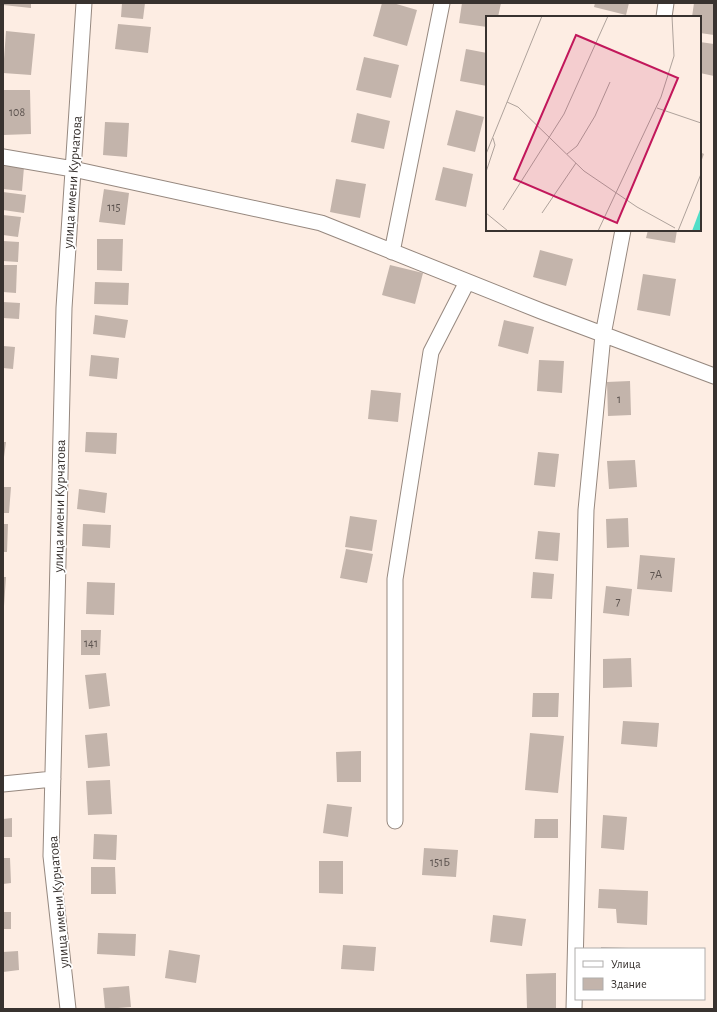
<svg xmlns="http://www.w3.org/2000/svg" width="717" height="1012" font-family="'Alegreya Sans',sans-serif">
  <rect width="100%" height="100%" fill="#fdede3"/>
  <path fill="#c3b4ab" d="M3 3H31V8L3 5Z
    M122 3H145L143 19 121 17Z
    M382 3H393L417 10 407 46 373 36Z
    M462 3H501L498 17H487V27L459 23Z
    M595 3H629L626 15 594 7Z
    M694 3H714V35L700 33V17H692Z
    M118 24 151 27 148 53 115 49Z
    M6 31 35 34 31 75 3 73Z
    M700 42 714 44V76L700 73Z
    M466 49 487 53V86L460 81Z
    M364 57 399 65 391 98 356 90Z
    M3 90H30L31 134 3 135Z
    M456 110 484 117 475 152 447 145Z
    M357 113 390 121 384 149 351 142Z
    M105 122 129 123 127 157 103 155Z
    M700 152 704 154 700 165Z
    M3 165 24 167 22 191 3 189Z
    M443 167 473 174 466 207 435 200Z
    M336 179 366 184 360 218 330 212Z
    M104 189 129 193 125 225 99 222Z
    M3 192 26 195 24 213 3 210Z
    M3 215 21 217 18 237 3 235Z
    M648 230H677L675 243 646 238Z
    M97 239H123L122 271 97 270Z
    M3 241 19 242 18 262 3 261Z
    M540 250 573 259 566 286 533 277Z
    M3 265H17L16 293 3 292Z
    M390 265 423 273 415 304 382 295Z
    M643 274 676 279 670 316 637 310Z
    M95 282 129 283 128 305 94 304Z
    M3 302 20 303 19 319 3 318Z
    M95 315 128 320 125 338 93 334Z
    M504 320 534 327 528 354 498 346Z
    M3 346 15 347 13 369 3 368Z
    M91 355 119 358 117 379 89 376Z
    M539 360 564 361 562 393 537 391Z
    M630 381 631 415 608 416 607 382Z
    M371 390 401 393 398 422 368 419Z
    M86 432 117 433 116 454 85 452Z
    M3 442H6L4 457H3Z
    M538 452 559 454 555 487 534 485Z
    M635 460 637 487 609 489 607 461Z
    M3 487H11L9 513H3Z
    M79 489 107 493 105 513 77 509Z
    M350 516 377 520 372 551 345 547Z
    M628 518 629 547 607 548 606 519Z
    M3 524H8L7 552H3Z
    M83 524 111 525 110 548 82 546Z
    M538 531 560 533 558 561 535 559Z
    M346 549 373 554 367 583 340 578Z
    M640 555 675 558 672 592 637 589Z
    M533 572 554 574 552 599 531 598Z
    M3 577H6L4 606H3Z
    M87 582 115 583 114 615 86 614Z
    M606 586 632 589 629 616 603 613Z
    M81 630H101L100 655H81Z
    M631 658 632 687 603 688V659Z
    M106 673 110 706 89 709 85 675Z
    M533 693H559L558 717H532Z
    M623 721 659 723 657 747 621 744Z
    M107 733 110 766 88 768 85 735Z
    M530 733 564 736 558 793 525 790Z
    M361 751V782H337L336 752Z
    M110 780 112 814 88 815 86 781Z
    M327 804 352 807 348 837 323 833Z
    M603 815 627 817 624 850 601 848Z
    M12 818V837H3V819Z
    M535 819H558V838H534Z
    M94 834 117 835 116 860 93 859Z
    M424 848 458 850 456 877 422 875Z
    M3 858H10L11 883 3 884Z
    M319 861H343V894L319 893Z
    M91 867H115L116 894H91Z
    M599 889 648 891 647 925 617 923 616 909 598 908Z
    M3 912H11V929H3Z
    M493 915 526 919 522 946 490 942Z
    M98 933 136 934 135 956 97 954Z
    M343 945 376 947 374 971 341 969Z
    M601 947 629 948V949H601Z
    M169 950 200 955 196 983 165 978Z
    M18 951 19 970 3 972V952Z
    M556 973V1009H527L526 974Z
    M129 986 131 1007 105 1009 103 988Z"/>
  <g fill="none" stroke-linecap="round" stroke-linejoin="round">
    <defs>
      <path id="street" d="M664 17 666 3
        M3 157 73 169 321 223 541 311 714 376
        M392 252 442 3
        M3 784 53 779
        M395 821V579L431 352 467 282
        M68 1009 51 856 64 308 84 3
        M574 1009 586 510 603 335 623 230"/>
    </defs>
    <use href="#street" stroke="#96887f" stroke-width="17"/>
    <use href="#street" stroke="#fff" stroke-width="15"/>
  </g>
  <g text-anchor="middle" stroke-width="3.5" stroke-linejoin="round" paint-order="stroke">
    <g font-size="12" fill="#5b524e">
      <text x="17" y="116">108</text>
      <text x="114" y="211">115</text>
      <text x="619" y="403">1</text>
      <text x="656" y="578">7А</text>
      <text x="618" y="605">7</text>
      <text x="91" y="647">141</text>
      <text x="440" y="866">151Б</text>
    </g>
    <g font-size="14" fill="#38322f" stroke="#fff">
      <text transform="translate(72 182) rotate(-86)" y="5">улица имени Курчатова</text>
      <text transform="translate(59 506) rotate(-89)" y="5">улица имени Курчатова</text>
      <text transform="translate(58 902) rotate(-95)" y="5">улица имени Курчатова</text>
    </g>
  </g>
  <g transform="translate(486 16)">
    <rect width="215" height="215" fill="#fdede3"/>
    <path d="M215 191V215H206Z" fill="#52dec8"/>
    <path fill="none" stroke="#aea29b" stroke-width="1" d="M21 86 32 91 98 155 151 191 189 212M171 92 215 107M0 138 56 0M81 138 91 130 109 100 124 66M0 156 9 129 7 122M17 194 78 98 122 0M0 197 22 215M56 197 90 147M112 215 175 81 188 40 186 0M192 215 215 158"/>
    <path fill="#c2185b" fill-opacity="0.15" stroke="#c2185b" stroke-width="2" d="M90 19 192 62 131 207 28 163Z"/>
    <rect width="215" height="215" fill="none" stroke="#38322f" stroke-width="2"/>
  </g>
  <rect width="717" height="1012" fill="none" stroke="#38322f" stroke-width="8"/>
  <rect x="575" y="948" width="130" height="52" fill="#ffffff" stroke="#afadac"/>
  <rect x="583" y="961" width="20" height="6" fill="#ffffff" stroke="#afadac"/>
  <text x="611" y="968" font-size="12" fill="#38322f">Улица</text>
  <rect x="583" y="978" width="20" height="12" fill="#c3b4ab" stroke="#afadac"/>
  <text x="611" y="988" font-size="12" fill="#38322f">Здание</text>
</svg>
